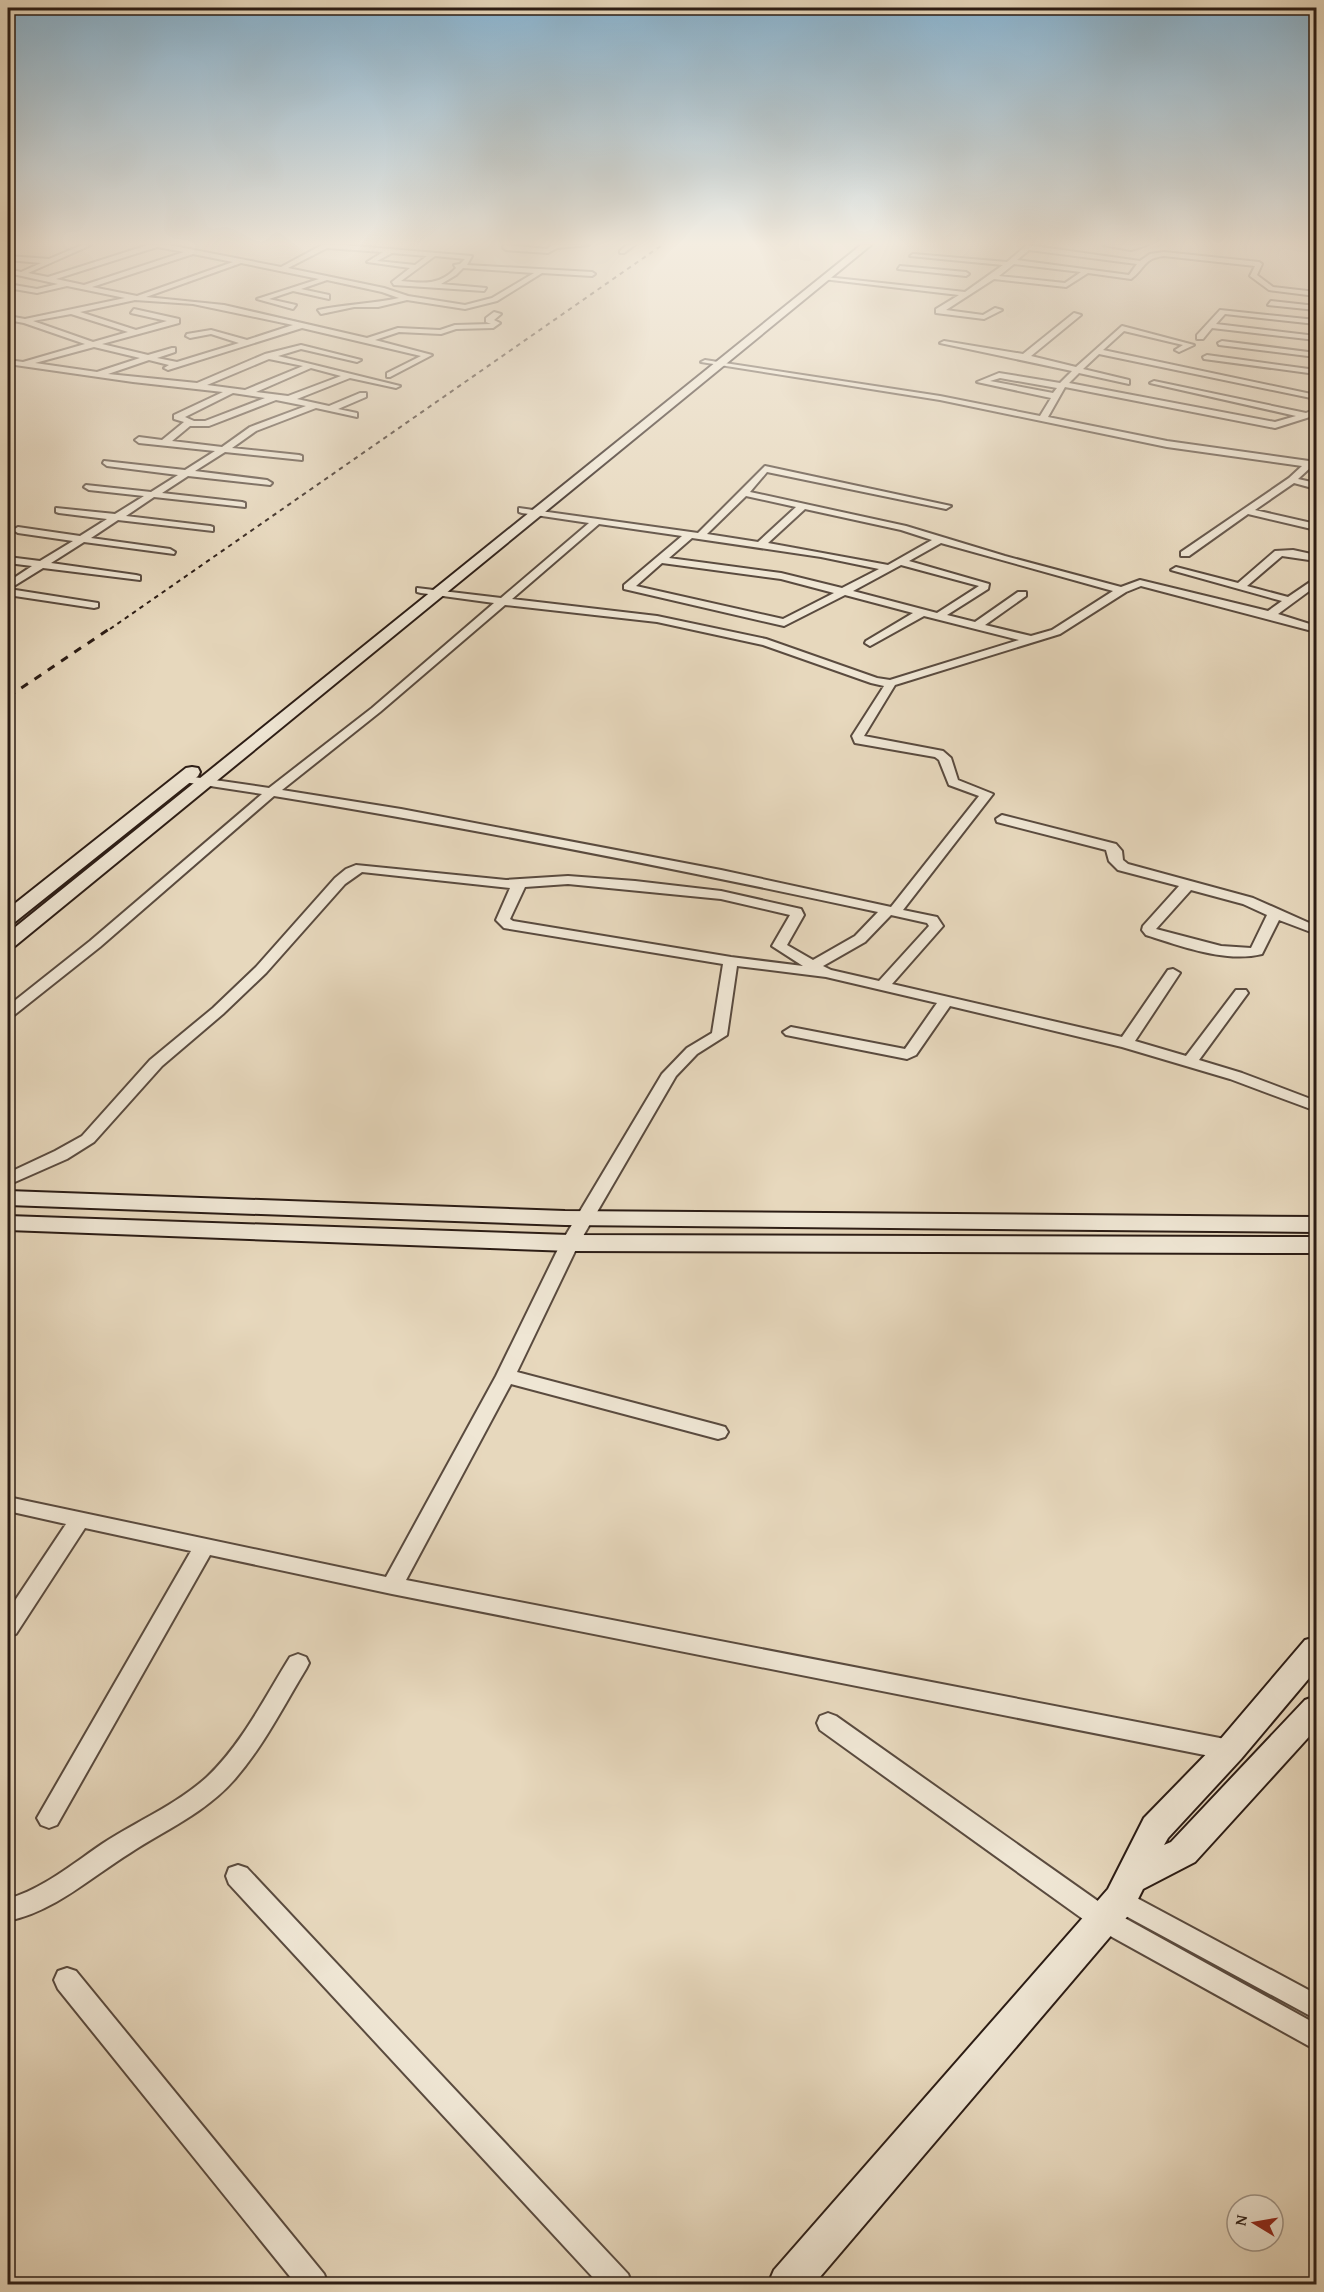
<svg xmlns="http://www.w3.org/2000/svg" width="1324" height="2292" font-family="'Gentium Book Plus',serif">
  <rect width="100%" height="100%" fill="#e7d8bd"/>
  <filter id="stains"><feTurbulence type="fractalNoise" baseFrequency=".00333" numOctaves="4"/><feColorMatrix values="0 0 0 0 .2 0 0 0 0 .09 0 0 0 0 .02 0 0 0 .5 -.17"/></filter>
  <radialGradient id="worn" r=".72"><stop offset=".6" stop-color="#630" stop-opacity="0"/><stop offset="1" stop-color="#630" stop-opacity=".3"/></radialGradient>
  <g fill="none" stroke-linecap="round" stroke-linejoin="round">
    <defs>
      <path id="street" d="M82 245H91L28 273 48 277 148 245H169L281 267 322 245H343L472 256 467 265 592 272 595 274 592 276 542 273 497 301 465 309 407 300 378 307H354L321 314 318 310C346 304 373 304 399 298L382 292 327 280 301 289 329 295V299L293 291 269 299 296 305 293 309 257 299 319 279 241 263 146 297 224 305 367 338 398 328 440 330 455 325 491 324 486 322V318L494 312 501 314 494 320 500 323 493 328 456 329 441 334 399 332 375 340 432 355 390 377H387V373L421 356 302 328 168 370 164 368 169 365 149 360 108 374 197 383 265 354 301 345 361 360 357 362 301 349 278 356 400 386 396 388 350 378 297 399 329 406 360 393H366V397L338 409 357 413V417L316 408 256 431 232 448 299 455 302 456V460L225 452 195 471 267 480 272 483 270 485 188 476 162 493 242 502 245 503V507L154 497 126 516 210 526 213 527V531L118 520 91 538 170 549 175 552 174 554 84 542 51 563 136 575 140 576V580L43 568 9 589 98 603V607L94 608 8 595V582L32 566 8 563V557L40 561 73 541 18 533 13 530 18 527 80 536 107 519 59 513 56 512V508L115 514 144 496 89 490 84 487 86 485 151 492 178 475 107 466 103 463 104 461 185 470 215 451 139 443 135 440 139 437 162 440 184 422 174 419V415L223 392 133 382 8 364V360L23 362 85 344 24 323 8 320V316L25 319 125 298 67 286 37 293 8 288V284L37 289 58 284 8 273V269L21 272 41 263 8 260V256L49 259ZM157 247 184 252 84 285 56 279ZM327 248 383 252 367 262 410 268 392 282 394 285 484 291 486 288 441 284 456 275 463 268 534 273 492 298 465 305 408 296 384 288 288 268ZM392 253 427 256 415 265 377 261ZM193 254 233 262 137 296 92 287ZM435 256 465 259 460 264 454 265 456 268C439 286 423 283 401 281ZM135 300 193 304 293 325 247 340 211 330 187 334 186 336 190 338 211 334 239 343 177 362 157 358 175 352V348H172L148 355 102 344 179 323V319L134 309 131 313 167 321 136 330 80 312ZM71 314 128 332 93 342 33 321ZM94 347 140 358 97 372 35 363ZM269 359 303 366 245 390 207 385ZM311 368 341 376 288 396 256 392ZM233 393 265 398 205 421H194L185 417ZM276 400 306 406 250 427 222 447 172 441 190 426H209Z
        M504 245 547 249 552 245H589L557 248 548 253 506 250 503 248Z
        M627 245H635L624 253H620V251Z
        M1027 245 1140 261 1150 254 1164 252 1259 262 1262 264 1257 275 1273 287 1316 292V296L1269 290 1250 276 1255 266 1164 256C1143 258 1145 269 1131 279L1088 273 1066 287 994 279 946 310 983 315 995 308 1002 310 984 319 936 313V309L959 295 823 279 826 277 965 292 1003 265 910 256 913 254 1007 262ZM1029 250 1137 264 1129 275 1017 260ZM1014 264 1081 272 1065 283 999 276Z
        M1103 245H1147L1131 250Z
        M900 266 966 272 969 274 966 276 898 269Z
        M1271 301 1316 306V310L1268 305Z
        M1220 310 1316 320V324L1225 314 1216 324 1316 336V340L1212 328 1203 339H1197V335Z
        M1074 313 1081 315 1031 356 1076 367 1122 326 1194 345 1179 352 1175 350 1183 345 1124 331 1103 350 1316 395V399L1099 354 1083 369 1129 380V384L1079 373 1069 383 1275 422 1296 416 1150 383 1154 381 1306 413 1316 409V415L1275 428 1065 387 1048 417 1167 441 1316 462V468L1311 467 1298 479 1316 483V489L1294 483 1255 510 1316 524V530L1248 514 1189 556H1181V552L1289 478 1302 466 1167 447 940 400 701 362 705 360 940 396 1040 416 1051 398 977 382 999 373 1060 383 1072 371 940 343 944 341 1023 354ZM1000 378 1057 388 1053 393 990 381Z
        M1222 341 1316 353V357L1219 345 1218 343Z
        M1207 355 1316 370V374L1204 359 1203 357Z
        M765 466 951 506 946 509 767 472 750 492 906 526 1005 556 1121 587 1140 580 1268 611 1282 601 1171 570 1176 567 1238 583 1275 551 1293 550 1316 555V561L1282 556 1247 586 1288 597 1316 578V586L1278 614 1316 626V632L1141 586 1126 592 1060 634 895 685 864 736 943 751 951 758 958 780 993 794 903 910 937 917 943 926 892 984 1122 1037 1168 970 1173 969 1180 973 1135 1041 1186 1056 1236 990H1246L1248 993 1199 1060 1242 1073 1316 1101V1111L1230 1079 1122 1047 950 1006 916 1055 907 1059 786 1035 783 1032 791 1027 905 1049 937 1003 826 977 737 966 727 1035 697 1054 676 1076 579 1243 517 1372 718 1425 725 1427 728 1432 725 1437 718 1439 511 1384 406 1580 1230 1740 1238 1743 1242 1750 1238 1757 1230 1760 392 1594 210 1555 57 1825 49 1828 41 1825 37 1818 41 1811 191 1551 85 1528 16 1634 8 1637V1611L66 1524 8 1511V1497L386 1577 496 1376 561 1243 662 1074 687 1048 712 1033 723 964 504 928 496 920 510 888 362 872 345 884 266 973 223 1014 162 1066 94 1142 67 1159 8 1185V1173L55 1151 82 1136 150 1060 213 1008 256 967 335 878 346 869 356 865 506 880 568 876 635 881 721 891 801 909 804 915 787 945 813 960 855 936 878 912C678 869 477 829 274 796L100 947 13 1016 8 1017V1006L90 941 262 794 184 782 180 781 178 778 180 775 269 788 372 708 494 603 421 593 417 592V588L501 598 589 523 522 513 519 512V508L698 533ZM746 496 796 507 758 542 707 534ZM805 509 901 530 932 540 888 565 768 543ZM599 524 682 536 624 585V589L784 626 845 595 913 613 866 641 865 643 870 646 924 616 1019 640 890 680 877 678 766 639 657 616 512 599ZM692 538 821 557 879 569 842 588 781 573 669 558ZM941 543 1113 591 1052 630 1031 636 985 625 1026 596V592H1018L975 622 947 615 988 589 989 584 909 561ZM662 563 781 579 834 593 783 619 636 586ZM901 565 979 586 937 613 853 591ZM505 605 657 622 763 645 871 683 884 686 852 736 855 743 935 757 939 760 949 785 979 796 891 907 721 870 401 809 282 790 380 712ZM568 884 721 899 790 915 772 946 803 966 731 957 513 921 510 919 525 887ZM891 915 927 923 929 926 879 981 831 970 823 966 865 942Z
        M1002 815 1116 844 1122 851 1123 860 1128 864 1253 898 1316 926V934L1279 920 1262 954C1225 963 1181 946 1146 935L1142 930 1143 926 1179 886 1118 870 1109 861 1106 850 997 822 996 819ZM1191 890 1243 904 1267 915 1251 948 1221 946 1156 929Z
        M298 1654 306 1657 309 1663 306 1669C283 1707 263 1747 234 1780 205 1813 165 1830 130 1853 90 1878 55 1911 8 1921V1899C44 1888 71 1865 102 1844 137 1821 176 1805 207 1777 242 1744 265 1697 290 1657Z
        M828 1713 836 1716 1112 1911 1316 2024V2050L1094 1927 820 1730 817 1723 820 1716Z
        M238 1865 247 1868 628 2274 632 2284H599L229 1884 226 1876 229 1868Z
        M1120 1889 1316 1994V2019L1111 1908 1108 1900 1111 1892Z
        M67 1968 76 1971 324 2274 328 2284H296L58 1989 54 1980 58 1971Z"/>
      <path id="secondary" d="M861 245H871L15 946 8 948V933Z
        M192 767 198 768 200 772 198 776 15 922 8 924V909L186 768Z
        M8 1191 565 1211 1316 1217V1232L565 1225 8 1205Z
        M8 1216 570 1235 1316 1237V1253L570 1251 8 1230Z
        M1316 1637V1670L1241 1759 1168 1838 1164 1845 1171 1842 1305 1700 1316 1696V1729L1195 1862 1143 1889 1132 1911 814 2284H768L774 2270 1108 1889 1144 1818 1219 1741 1305 1640Z"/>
    </defs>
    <use href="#street" stroke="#5a4b3f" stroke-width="4"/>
    <use href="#secondary" stroke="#2b1c15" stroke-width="4"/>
    <use href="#street" fill="#efe6d4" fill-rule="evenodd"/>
    <use href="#secondary" fill="#efe6d4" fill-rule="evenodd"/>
    <path stroke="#2b1c15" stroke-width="2" stroke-dasharray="4.5 4.5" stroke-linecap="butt" d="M110 629 662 245"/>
    <path stroke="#2b1c15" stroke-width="3" stroke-dasharray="8 8" stroke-linecap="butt" d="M8 697 112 627"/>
  </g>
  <linearGradient id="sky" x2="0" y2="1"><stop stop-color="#88b6d5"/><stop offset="0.43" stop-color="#f4ede1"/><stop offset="1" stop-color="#f4ede1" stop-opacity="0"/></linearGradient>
  <rect width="1324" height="566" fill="url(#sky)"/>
  <rect width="1324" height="2292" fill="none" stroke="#e7d8bd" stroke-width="30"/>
  <rect x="9" y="9" width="1306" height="2274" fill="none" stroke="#2b1c15" stroke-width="3"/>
  <rect x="15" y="15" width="1294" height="2262" fill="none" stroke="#2b1c15" stroke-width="1.5"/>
  <g transform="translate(1255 2223) rotate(281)"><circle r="28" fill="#efe6d4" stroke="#a19588" stroke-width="1.5"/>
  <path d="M0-4.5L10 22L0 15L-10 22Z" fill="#8f2418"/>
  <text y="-9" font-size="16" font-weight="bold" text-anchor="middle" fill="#2b1c15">N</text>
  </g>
  <rect width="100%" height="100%" filter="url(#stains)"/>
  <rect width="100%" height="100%" fill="url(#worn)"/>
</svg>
